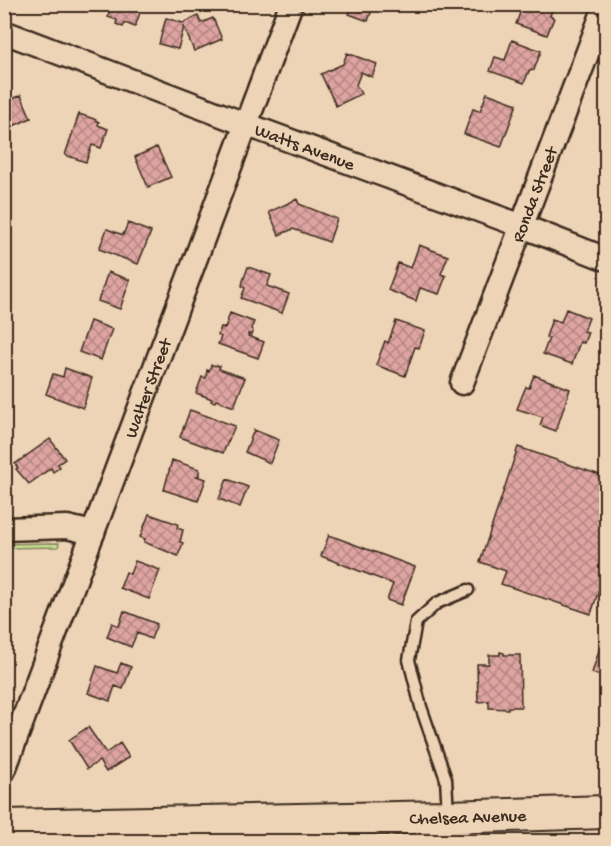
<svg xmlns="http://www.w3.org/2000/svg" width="611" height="846" font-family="'Gochi Hand',sans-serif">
  <defs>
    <pattern id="grass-dots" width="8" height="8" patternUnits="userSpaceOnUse" patternTransform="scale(1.5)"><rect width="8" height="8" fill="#c9e095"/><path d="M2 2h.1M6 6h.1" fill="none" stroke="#aec080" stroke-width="1.8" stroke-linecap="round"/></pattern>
    <pattern id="building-cross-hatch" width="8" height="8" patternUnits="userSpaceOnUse" patternTransform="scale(1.5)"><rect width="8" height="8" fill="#dea4a1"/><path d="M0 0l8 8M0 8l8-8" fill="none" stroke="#b58683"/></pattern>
  </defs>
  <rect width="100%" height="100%" fill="#eed4b6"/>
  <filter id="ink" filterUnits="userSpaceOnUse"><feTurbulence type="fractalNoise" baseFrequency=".0167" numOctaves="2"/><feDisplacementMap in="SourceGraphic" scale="12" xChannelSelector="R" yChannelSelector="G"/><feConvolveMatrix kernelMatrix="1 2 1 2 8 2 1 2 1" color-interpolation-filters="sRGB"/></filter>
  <g filter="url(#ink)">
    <path fill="url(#grass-dots)" stroke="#82855a" stroke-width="1.5" d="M59 543 58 547 5 548V544Z"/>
    <path fill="url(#building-cross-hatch)" stroke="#3b2a1e" stroke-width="1.5" d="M112 4H143L135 27 125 23 123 27 116 24 117 20 108 17Z
      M353 4H374L368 21 349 14Z
      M523 4H554L550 16 554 18 547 35 516 24Z
      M198 16 201 23 213 18 222 39 194 51 184 27 178 49 159 44 166 18 183 23Z
      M512 40 541 51 534 70 529 71 524 83 490 71 495 57 505 60Z
      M347 53 377 64 372 77 361 72 356 85 361 94 336 106 321 74 343 64Z
      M487 93 517 104 501 147 464 134 473 109 480 111Z
      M21 95 31 118 4 130V103Z
      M79 114 94 119 99 122 98 125 108 129 101 148 92 145 86 162 65 155Z
      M157 147 171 177 148 187 135 157Z
      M297 199 299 204 337 219 329 242 293 229 279 235 269 212Z
      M128 223 151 232 138 264 99 249 107 229 123 235Z
      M419 245 448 256 441 274 446 276 439 294 420 288 416 301 388 290 398 263 411 268Z
      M248 267 271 275 267 286 289 294 282 313 241 298 245 288 242 286 243 281Z
      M108 272 130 280 120 309 98 301Z
      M566 309 589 318 584 331 588 332 584 343 580 342 572 364 543 354 549 338 546 337 552 319 561 322Z
      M230 313 254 322 251 329 253 330 251 335 248 334V336L264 342 258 358 218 344 221 337 218 335 221 327 225 328Z
      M90 321 112 329 101 360 79 352Z
      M396 321 425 331 419 348 415 347 405 376 376 365 385 341 388 343Z
      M211 365 220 366 219 369 245 378 234 407 216 400 215 402 211 401 212 399 196 393 202 377 206 378 207 370 209 371Z
      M65 368 92 378 83 408 46 394 53 374 63 377Z
      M534 375 570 389 556 431 540 425 543 417 517 409 524 391 526 387 529 388Z
      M190 410 235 426 223 453 180 437Z
      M254 430 279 440 270 463 245 452Z
      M50 439 65 459 58 464 60 467 53 472 51 468 29 484 16 469 18 468 15 464Z
      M518 447 606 477V576L601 591 599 590 591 614 501 584 506 571 480 562Z
      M172 460 199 469V476H196L206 479 198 501 164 490Z
      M227 479 248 487 240 507 219 499Z
      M149 514 178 524 177 528 183 530 180 542 183 543 178 556 144 542 145 539 140 537Z
      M329 535 415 567 401 605 387 600 393 584 321 556Z
      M135 561 160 570 149 599 120 588 126 572 130 574Z
      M124 611 157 624 151 639 137 633 131 647 107 637 112 623 119 626Z
      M606 628V678L592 673Z
      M500 652 504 653V655H520L521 707H508V709L489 708V701L478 702 477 664H489V655H500Z
      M121 663 131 667 123 689 115 686 110 701 88 693 97 666 117 673Z
      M88 727 106 753 120 743 129 757 106 772 99 761 87 769 69 740Z"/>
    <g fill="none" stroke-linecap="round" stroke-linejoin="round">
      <defs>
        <path id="lane" d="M448 814 446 779 421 707 409 660 416 622 437 603 468 590"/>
        <g id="street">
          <path id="s1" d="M4 32 245 124 522 226 606 259"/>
          <path id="s2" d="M462 383 606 4"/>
          <path d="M4 529 67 527 93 533"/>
          <path id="s3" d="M4 770 291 4"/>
        </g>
        <g id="secondary">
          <path id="s4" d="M4 826 448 817 606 812"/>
        </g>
      </defs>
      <use href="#lane" stroke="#3b2a1e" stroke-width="15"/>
      <use href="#street" stroke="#3b2a1e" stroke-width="27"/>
      <use href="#secondary" stroke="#3b2a1e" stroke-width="36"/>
      <use href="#lane" stroke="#eed4b6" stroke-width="10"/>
      <use href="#street" stroke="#eed4b6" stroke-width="22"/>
      <use href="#secondary" stroke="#eed4b6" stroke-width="32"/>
    </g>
  </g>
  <g text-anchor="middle" stroke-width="4.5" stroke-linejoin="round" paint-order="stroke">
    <g font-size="18" fill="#3b2a1e" stroke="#eed4b6">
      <text dy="6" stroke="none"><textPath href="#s1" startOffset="322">Watts Avenue</textPath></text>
      <text dy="6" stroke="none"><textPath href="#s2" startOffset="202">Ronda Street</textPath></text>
      <text dy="6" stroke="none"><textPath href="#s3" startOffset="408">Walter Street</textPath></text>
      <text dy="6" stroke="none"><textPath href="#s4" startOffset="464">Chelsea Avenue</textPath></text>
    </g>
  </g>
  <rect width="611" height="846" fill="none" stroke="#eed4b6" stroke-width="24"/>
  <rect x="12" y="12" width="587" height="822" fill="none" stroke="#3b2a1e" stroke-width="2" filter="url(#ink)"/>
</svg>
